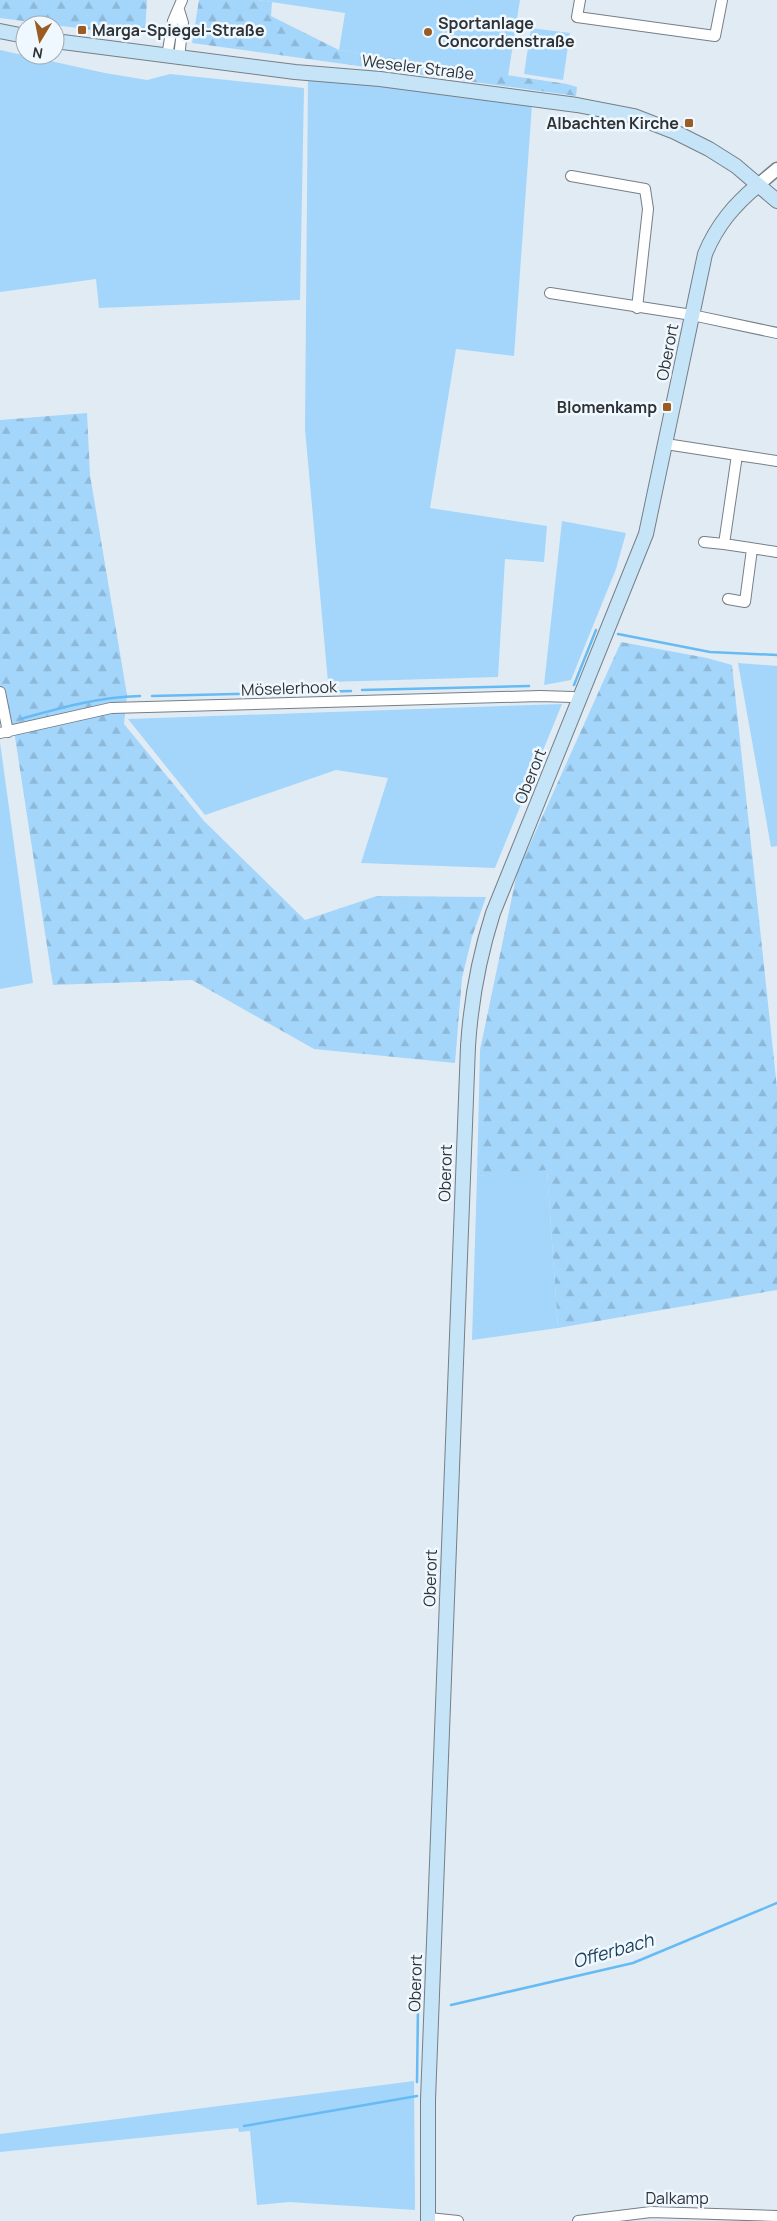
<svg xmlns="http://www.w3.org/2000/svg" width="777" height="2221" font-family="Manrope,sans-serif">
  <defs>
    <pattern id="forest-firs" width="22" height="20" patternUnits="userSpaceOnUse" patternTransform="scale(1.25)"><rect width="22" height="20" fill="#a4d6fb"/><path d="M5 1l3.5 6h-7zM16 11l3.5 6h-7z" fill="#8eb8d8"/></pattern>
  </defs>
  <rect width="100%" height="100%" fill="#e1ebf4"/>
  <path fill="#a4d6fb" d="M258 0H520L508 76 339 50 345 13Z
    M531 28 570 33 563 80 524 74Z
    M0 50 105 73 147 80 170 74 304 88 300 300 99 308 96 279 0 292Z
    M308 78 532 105 514 356 456 349 430 508 547 526 544 562 505 559 498 677 328 682 305 429Z
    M562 521 626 533 616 569 571 680 544 685Z
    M738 663 777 666V846L771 847Z
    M562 704 495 868 361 863 388 778 336 770 205 815 128 719Z
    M0 742 33 983 0 989Z
    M547 1169 558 1328 472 1340 477 1176Z
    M414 2081 415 2210 289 2202 257 2205 250 2131 239 2132 238 2128 0 2152V2134Z"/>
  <path fill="url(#forest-firs)" d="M0 0H147L145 33 132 35 0 18Z
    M199 0H258L272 2 271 16 339 50 567 84 577 87 576 96 192 43Z
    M87 413 90 475 127 695 124 724 204 821 305 920 377 896 486 897 472 937 462 978 455 1063 314 1049 192 980 53 985 13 724H0V420Z
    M621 642 707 658 732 665 777 1088V1290L558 1328 547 1170 477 1176 480 1050 517 873Z"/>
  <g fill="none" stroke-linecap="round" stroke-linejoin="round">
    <path stroke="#67bbf4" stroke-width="2.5" d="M618 634 710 652 777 655
      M574 685 596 630
      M362 690 529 686
      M152 696 351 691
      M20 719C60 708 98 697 140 696
      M451 2005 633 1963 777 1903
      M417 2082 418 2005
      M244 2126 417 2096"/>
    <defs>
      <path id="minor" d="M580 0 577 17 715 36 722 0
        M167 56 173 21 182 0
        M179 57 183 23 179 10
        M571 176 645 189 648 209 637 308
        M550 293 692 315 777 333
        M666 444 737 455 724 544 777 552
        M737 455 777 461
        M704 542 724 544
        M728 599 745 602 752 549
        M0 692 8 732
        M0 733 111 708 540 696 573 697 580 700
        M429 2218 458 2221
        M578 2221 651 2212 777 2216"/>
      <path id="tertiary" d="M758 185 777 169"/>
      <path id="secondary" d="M0 31 25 36
        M55 41 295 72 380 79 577 105 634 116 675 132 709 149 736 166 777 201
        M428 2221V2100L468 1046C471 1000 479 957 493 913L646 534 705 254C717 225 734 205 758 185"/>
    </defs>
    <use href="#minor" stroke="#767f87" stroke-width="12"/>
    <use href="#tertiary" stroke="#767f87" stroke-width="15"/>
    <use href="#secondary" stroke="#767f87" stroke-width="16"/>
    <use href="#minor" stroke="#fff" stroke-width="10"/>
    <use href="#tertiary" stroke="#fff" stroke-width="12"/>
    <use href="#secondary" stroke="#c5e4f7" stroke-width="14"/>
  </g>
  <g fill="#9a5c22" stroke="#f0f8ff" stroke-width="2">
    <rect x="77" y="25" width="10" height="10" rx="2.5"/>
    <circle cx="428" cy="32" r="5"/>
    <rect x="684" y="118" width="10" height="10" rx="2.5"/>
    <rect x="662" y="402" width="10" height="10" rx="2.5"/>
  </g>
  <g text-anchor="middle" stroke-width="5" stroke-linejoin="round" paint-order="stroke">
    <g font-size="16" font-weight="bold" fill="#2f3336" stroke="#f0f8ff" text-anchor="start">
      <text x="438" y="29">Sportanlage<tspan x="438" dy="18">Concordenstraße</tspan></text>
      <text x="92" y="36">Marga-Spiegel-Straße</text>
      <text x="679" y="129" text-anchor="end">Albachten Kirche</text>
      <text x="657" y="413" text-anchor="end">Blomenkamp</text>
    </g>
    <g font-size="16" fill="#2f3336" stroke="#f0f8ff">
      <text transform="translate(418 67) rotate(7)" y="6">Weseler Straße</text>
      <text transform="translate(667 352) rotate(-79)" y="6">Oberort</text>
      <text transform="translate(289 688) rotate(-2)" y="6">Möselerhook</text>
      <text transform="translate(530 776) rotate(-68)" y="6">Oberort</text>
      <text transform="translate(445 1173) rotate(-88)" y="6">Oberort</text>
      <text transform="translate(430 1578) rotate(-88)" y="6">Oberort</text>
      <text transform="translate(415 1983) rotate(-88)" y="6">Oberort</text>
      <text x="677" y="2204">Dalkamp</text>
    </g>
    <g font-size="18" font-style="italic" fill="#1a3e56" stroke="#f0f8ff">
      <text transform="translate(613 1951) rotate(-16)" y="6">Offerbach</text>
    </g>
  </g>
  <g transform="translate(40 40) rotate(190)"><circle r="24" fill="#f0f8ff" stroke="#a3a9af"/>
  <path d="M0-4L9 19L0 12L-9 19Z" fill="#9a5c22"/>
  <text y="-8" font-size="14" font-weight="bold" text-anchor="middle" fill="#2f3336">N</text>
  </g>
</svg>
